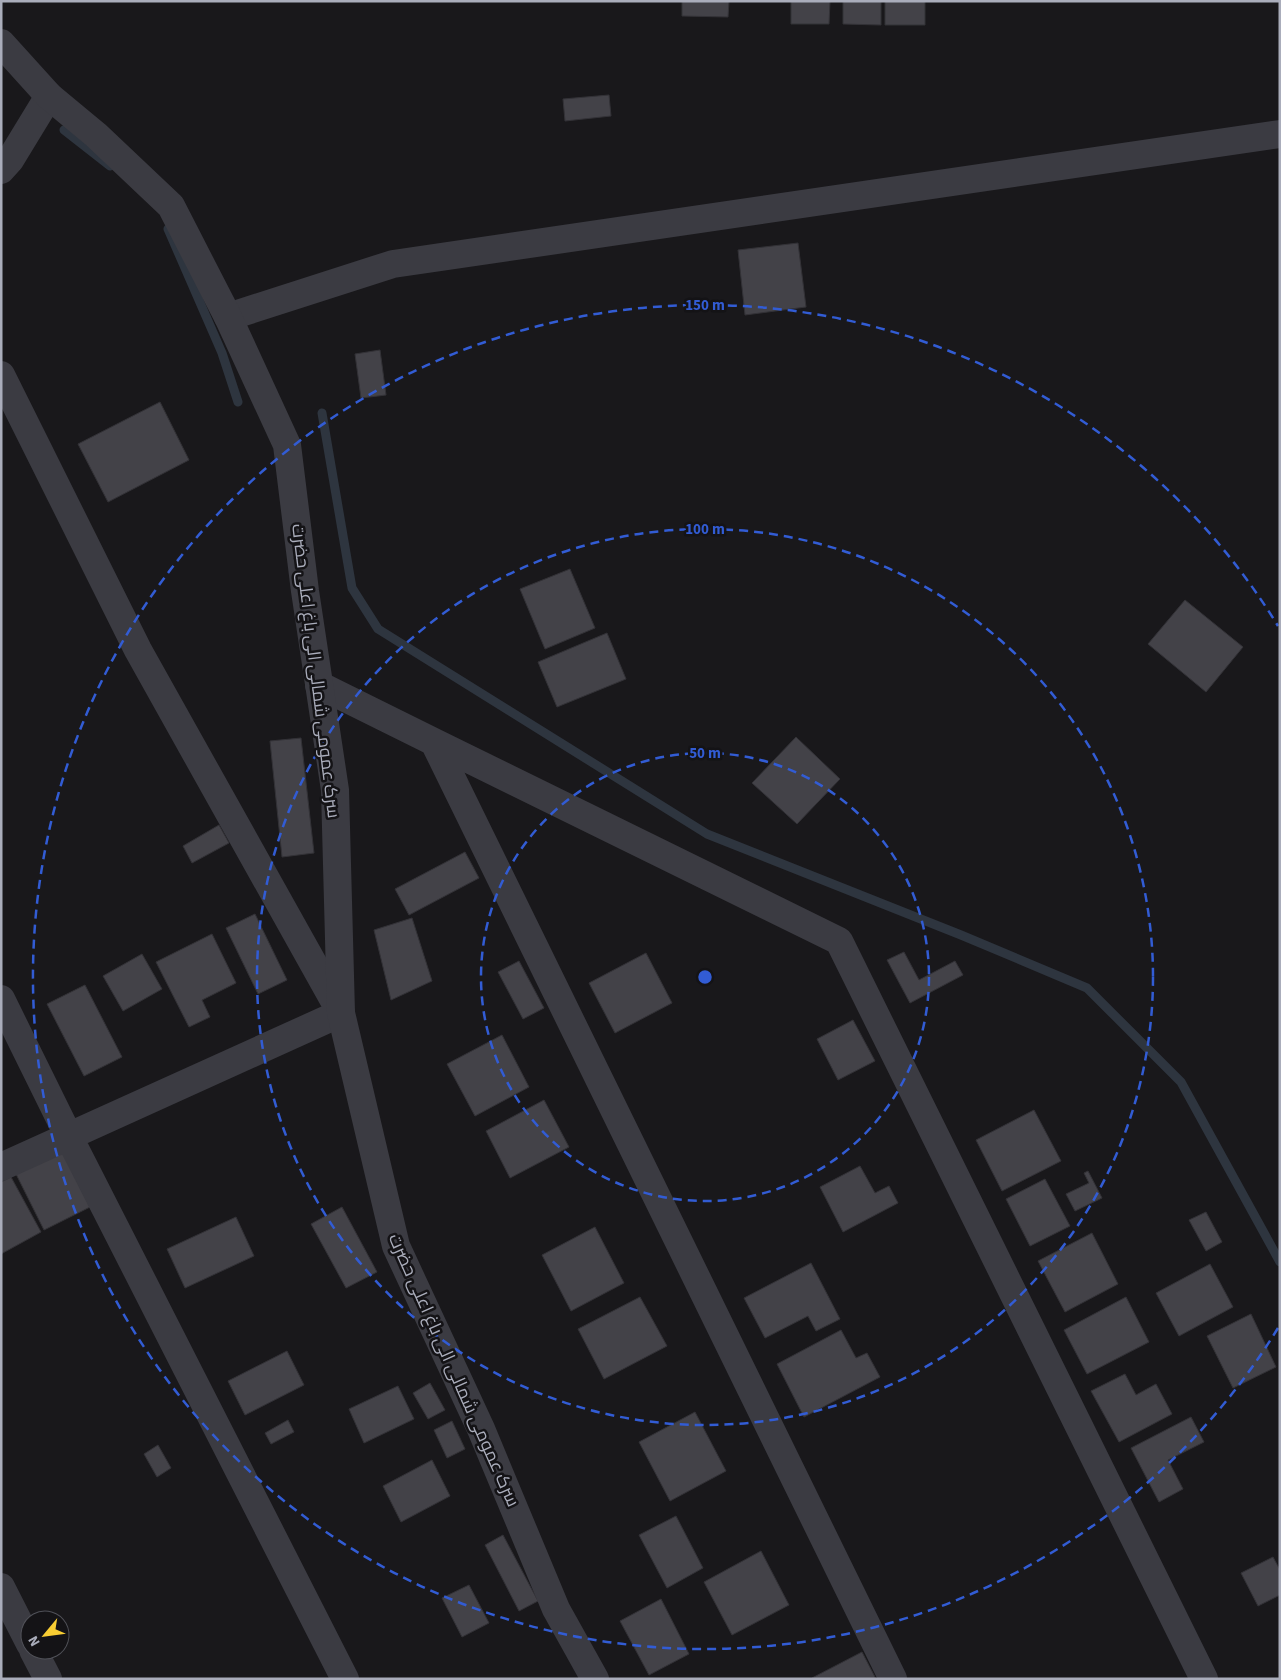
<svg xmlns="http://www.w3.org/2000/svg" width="1281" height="1680" font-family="'Source Sans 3',Cairo,sans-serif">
  <rect width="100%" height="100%" fill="#19181b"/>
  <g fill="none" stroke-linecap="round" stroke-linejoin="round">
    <path stroke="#2e353f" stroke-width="9" d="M64 130 110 166
      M168 229 222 353 238 402
      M322 413 352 588 378 629 707 834 961 935 1087 988 1181 1082 1280 1262"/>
  </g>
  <path fill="#434248" stroke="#333237" d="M682 1H729L728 17 682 16Z
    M791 1H830L829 24H791Z
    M843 1H881V25L843 24Z
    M885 1H925V25H885Z
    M609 95 611 116 565 121 563 99Z
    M798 243 806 307 745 315 738 250Z
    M380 350 386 395 361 398 355 354Z
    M160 402 189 460 108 502 78 444Z
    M570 569 595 628 545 649 520 589Z
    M1185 600 1243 647 1206 692 1148 644Z
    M607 633 626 679 557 707 538 662Z
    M796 737 840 779 797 824 752 783Z
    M301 738 314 853 282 857 270 741Z
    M219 825 229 843 192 863 183 846Z
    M465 852 479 878 409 915 395 889Z
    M255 914 287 980 258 994 226 928Z
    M412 918 432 981 391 1000 374 930Z
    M212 934 236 983 202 1000 210 1017 189 1027 156 962Z
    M904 952 919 980 955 961 963 975 910 1003 887 960Z
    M646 953 672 1003 615 1033 589 983Z
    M142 954 162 989 123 1011 103 976Z
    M519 961 544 1008 523 1019 498 972Z
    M85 985 122 1057 84 1076 47 1004Z
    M853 1020 875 1061 838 1080 817 1039Z
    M502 1035 529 1087 475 1116 447 1064Z
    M544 1100 569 1147 510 1178 486 1131Z
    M1034 1110 1061 1161 1002 1191 976 1140Z
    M62 1151 90 1207 44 1230 16 1174Z
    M860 1166 875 1193 889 1186 898 1203 843 1232 820 1187Z
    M1088 1171 1102 1198 1075 1211 1066 1194 1089 1183 1084 1173Z
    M11 1177 41 1232 1 1254V1182Z
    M1045 1179 1070 1226 1030 1246 1006 1199Z
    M342 1207 377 1272 346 1288 311 1224Z
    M1206 1212 1222 1242 1206 1251 1189 1220Z
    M236 1217 254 1256 185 1288 167 1249Z
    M595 1227 624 1283 571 1311 542 1255Z
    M1092 1233 1118 1284 1065 1312 1038 1261Z
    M811 1263 840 1319 816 1331 808 1316 765 1338 744 1298Z
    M1210 1264 1233 1307 1179 1336 1156 1293Z
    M640 1297 667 1346 604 1379 578 1329Z
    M1126 1297 1149 1342 1087 1374 1064 1330Z
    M1251 1314 1276 1367 1233 1388 1207 1336Z
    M841 1330 856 1358 867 1353 880 1377 804 1417 777 1364Z
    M287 1351 304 1385 245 1415 228 1381Z
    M1125 1374 1136 1395 1156 1384 1172 1414 1119 1442 1091 1391Z
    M430 1383 445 1410 428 1419 413 1393Z
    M398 1386 414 1419 364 1443 349 1409Z
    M695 1412 726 1471 670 1501 639 1442Z
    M1191 1417 1204 1442 1168 1460 1183 1489 1159 1502 1131 1448Z
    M288 1420 294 1432 271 1444 265 1433Z
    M452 1421 465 1449 447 1458 434 1430Z
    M158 1445 171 1468 157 1477 144 1454Z
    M432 1460 450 1496 401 1522 383 1486Z
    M676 1516 703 1568 667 1588 639 1535Z
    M503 1535 538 1601 519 1611 485 1545Z
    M761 1551 789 1605 732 1635 704 1582Z
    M1273 1557 1280 1570V1595L1258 1606 1241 1573Z
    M469 1585 489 1623 462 1637 442 1598Z
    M661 1599 689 1654 649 1675 620 1621Z
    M862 1652 876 1679H812V1678Z"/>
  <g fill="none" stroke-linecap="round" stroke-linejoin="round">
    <path stroke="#3b3b42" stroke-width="28" d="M1 170 10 160 49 96
      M228 317 393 264 1280 134
      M1 375 138 650 341 1013 1 1167
      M319 685 434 742 893 1679
      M434 742 839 941 1204 1679
      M1 999 69 1137 345 1679
      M1 1587 30 1644
      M33 1650 48 1679"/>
    <path stroke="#3b3b42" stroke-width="28" d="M1 43 49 96 96 135 171 206 228 317 287 445 305 591 335 790 341 1013 396 1246 481 1429 556 1609 595 1679"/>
  </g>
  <g fill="none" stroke="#325cd4" stroke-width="2.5" stroke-dasharray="9 6">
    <circle cx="705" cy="977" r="224"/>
    <circle cx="705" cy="977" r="448"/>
    <path d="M1278 1328A672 672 0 1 1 1278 626"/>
  </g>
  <g text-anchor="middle" stroke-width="5" stroke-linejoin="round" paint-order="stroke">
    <g font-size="18" fill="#aaadbb" stroke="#141316">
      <text transform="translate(316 671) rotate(83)" y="6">سرک عمومی شمالی الی باغ اعلی حضرت</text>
      <text transform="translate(454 1370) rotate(66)" y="6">سرک عمومی شمالی الی باغ اعلی حضرت</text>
    </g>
  </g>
  <circle cx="705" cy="977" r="8" fill="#325cd4" stroke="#141316" stroke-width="2.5"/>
  <g font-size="15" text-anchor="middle" font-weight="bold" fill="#325cd4" stroke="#141316" stroke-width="5" stroke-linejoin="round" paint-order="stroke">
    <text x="705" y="310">150 m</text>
    <text x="705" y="534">100 m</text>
    <text x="705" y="758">50 m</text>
  </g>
  <rect width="1281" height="1680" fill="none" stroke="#aaadbb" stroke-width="5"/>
  <g transform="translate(45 1635) rotate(241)"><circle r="24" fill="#141316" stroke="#505158"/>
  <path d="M0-4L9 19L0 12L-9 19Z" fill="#f8cd33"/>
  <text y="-8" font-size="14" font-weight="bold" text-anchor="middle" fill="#aaadbb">N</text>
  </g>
</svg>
